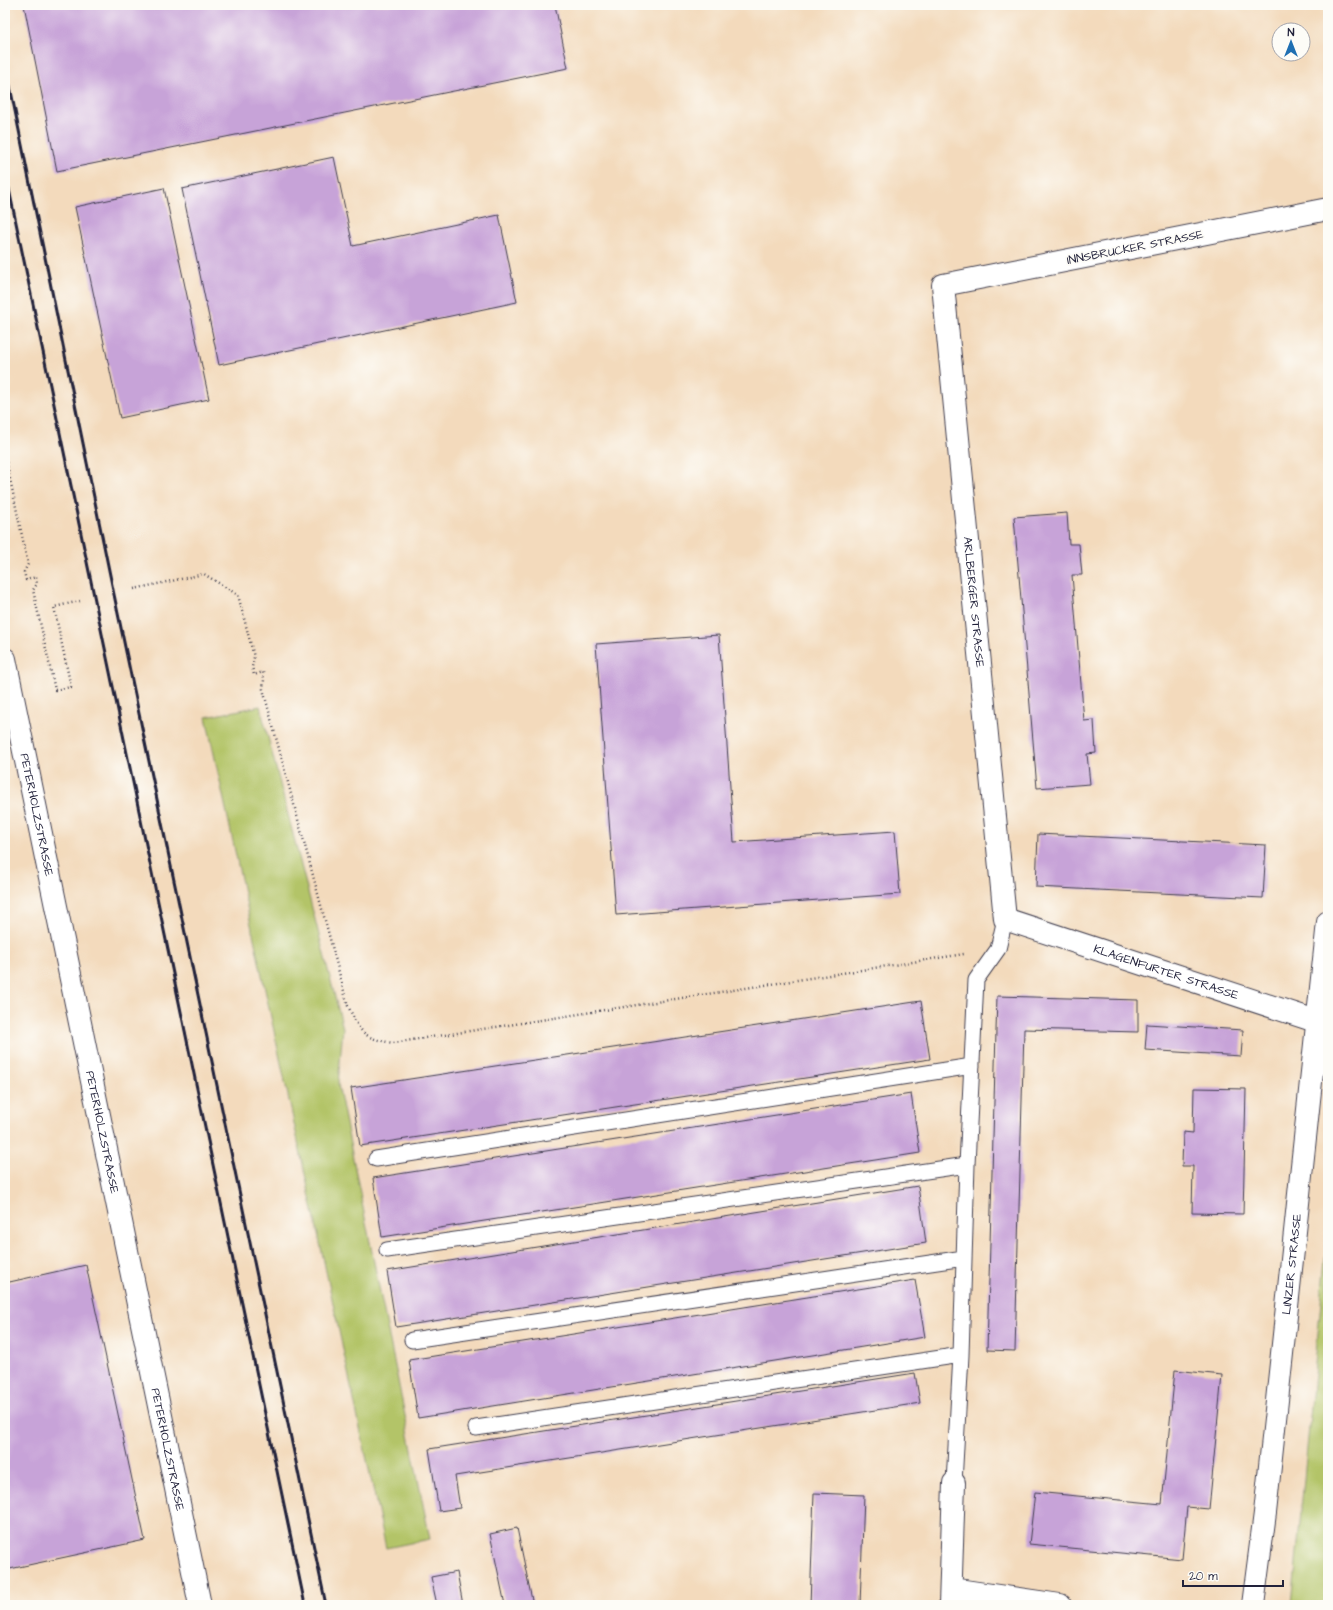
<svg xmlns="http://www.w3.org/2000/svg" width="1333" height="1610" font-family="'Architects Daughter',sans-serif">
  <rect width="100%" height="100%" fill="#fdfcf7"/>
  <filter id="ink" filterUnits="userSpaceOnUse"><feTurbulence type="fractalNoise" baseFrequency=".025" numOctaves="2"/><feDisplacementMap in="SourceGraphic" scale="8" xChannelSelector="R" yChannelSelector="G"/><feConvolveMatrix kernelMatrix="1 2 1 2 8 2 1 2 1" color-interpolation-filters="sRGB"/></filter>
  <filter id="wash" filterUnits="userSpaceOnUse"><feTurbulence type="fractalNoise" baseFrequency=".012" numOctaves="4" result="noise"/><feDisplacementMap in="SourceGraphic" scale="16" xChannelSelector="R" yChannelSelector="G"/><feGaussianBlur stdDeviation="0.9" result="paint"/><feColorMatrix in="noise" values="0 0 0 0 0 0 0 0 0 0 0 0 0 0 0 0 0 1.4 0 .05"/><feComposite in="paint" operator="in"/></filter>
  <g filter="url(#wash)">
    <rect width="100%" height="100%" fill="#f3dabc"/>
    <path fill="#b3c467" stroke="#6a7351" d="M260 706 343 1028 338 1084 430 1539 386 1548 206 717Z
      M1328 1228V1605H1292Z"/>
    <g id="blocks">
      <path fill="#c7a3d8" d="M24 5H555L568 68 57 171Z
        M334 157 353 246 499 215 517 302 219 365 182 189Z
        M164 188 209 399 120 418 75 207Z
        M1067 513 1069 544H1079L1082 575H1072L1084 721 1094 720 1096 753 1087 754 1090 784 1037 788 1014 517Z
        M719 635 734 842 895 831 900 894 616 915 596 644Z
        M1038 834 1266 845 1263 898 1036 887Z
        M997 996 1138 1000V1032L1024 1029 1015 1351 987 1350Z
        M921 1001 930 1059 360 1146 351 1088Z
        M1147 1024 1243 1030 1241 1056 1145 1050Z
        M1194 1088 1246 1089 1243 1214 1192 1213 1193 1166H1182L1183 1132 1193 1133Z
        M911 1094 920 1153 382 1237 373 1178Z
        M918 1186 926 1243 396 1327 387 1271Z
        M86 1265 145 1540 5 1570V1283Z
        M915 1280 925 1337 418 1418 409 1360Z
        M1175 1370 1222 1375 1209 1509 1187 1507 1182 1559 1029 1544 1035 1492 1162 1504Z
        M915 1373 920 1403 455 1476 460 1508 439 1511 429 1449Z
        M814 1493 864 1495 860 1605H810Z
        M517 1528 533 1605H505L490 1534Z
        M457 1572 463 1605H437L431 1577Z"/>
    </g>
  </g>
  <g filter="url(#ink)">
    <use href="#blocks" fill-opacity="0" stroke="#413e4e" stroke-width="1"/>
    <g fill="none" stroke-linecap="round" stroke-linejoin="round">
      <defs>
        <path id="service" d="M376 1159 972 1066
          M387 1250 967 1165
          M412 1340 964 1258
          M476 1428 961 1355 967 1165 976 980 998 949 1005 919
          M954 1483 961 1355"/>
        <g id="minor">
          <path id="s1" d="M1328 209 943 285 1005 919 1328 1025"/>
          <path id="s2" d="M5 659 200 1605"/>
          <path d="M951 1589 1060 1605"/>
          <path d="M950 1605 954 1483"/>
          <path id="s3" d="M1253 1605 1265 1513 1328 922"/>
        </g>
      </defs>
      <use href="#service" stroke="#413e4e" stroke-width="17"/>
      <use href="#minor" stroke="#413e4e" stroke-width="24"/>
      <path stroke="#413e4e" stroke-width="2.5" stroke-dasharray="1 3" stroke-linecap="butt" d="M5 459 6 460 28 564 24 572 26 580 36 577 37 584 33 590 55 690 71 687 54 607 80 601
        M134 589 204 574 238 595 254 657 252 667 254 675 263 672 264 680 263 689 348 1006C361 1033 362 1038 393 1043L964 954"/>
      <use href="#service" stroke="#fff" stroke-width="15"/>
      <use href="#minor" stroke="#fff" stroke-width="22"/>
      <path stroke="#22223b" stroke-width="3" d="M5 62 112 585 326 1605
        M5 170 305 1605"/>
    </g>
  </g>
  <g text-anchor="middle" stroke-width="3.5" stroke-linejoin="round" paint-order="stroke">
    <g font-size="12" fill="#22223b" stroke="#fdfcf7">
      <text transform="translate(1135 247) rotate(-11)" y="4">INNSBRUCKER STRASSE</text>
      <text dy="4" stroke="none"><textPath href="#s1" startOffset="711">ARLBERGER STRASSE</textPath></text>
      <text dy="4" stroke="none"><textPath href="#s2" startOffset="159">PETERHOLZSTRASSE</textPath></text>
      <text dy="4" stroke="none"><textPath href="#s1" startOffset="1199">KLAGENFURTER STRASSE</textPath></text>
      <text dy="4" stroke="none"><textPath href="#s2" startOffset="483">PETERHOLZSTRASSE</textPath></text>
      <text dy="4" stroke="none"><textPath href="#s3" startOffset="343">LINZER STRASSE</textPath></text>
      <text dy="4" stroke="none"><textPath href="#s2" startOffset="807">PETERHOLZSTRASSE</textPath></text>
    </g>
  </g>
  <rect width="1333" height="1610" fill="none" stroke="#fdfcf7" stroke-width="20"/>
  <g transform="translate(1291 42)"><circle r="19" fill="#fdfcf7" stroke="#a5a5ac"/>
  <path d="M0-3L7 15L0 10L-7 15Z" fill="#1f6fb2"/>
  <text y="-6" font-size="11" font-weight="bold" text-anchor="middle" fill="#22223b">N</text>
  </g>
  <path d="M1183 1580v6h100v-6" fill="none" stroke="#22223b" stroke-width="2"/>
  <text x="1189" y="1580" font-size="12" fill="#22223b" stroke="#fdfcf7" stroke-width="3" paint-order="stroke">20 m</text>
</svg>
